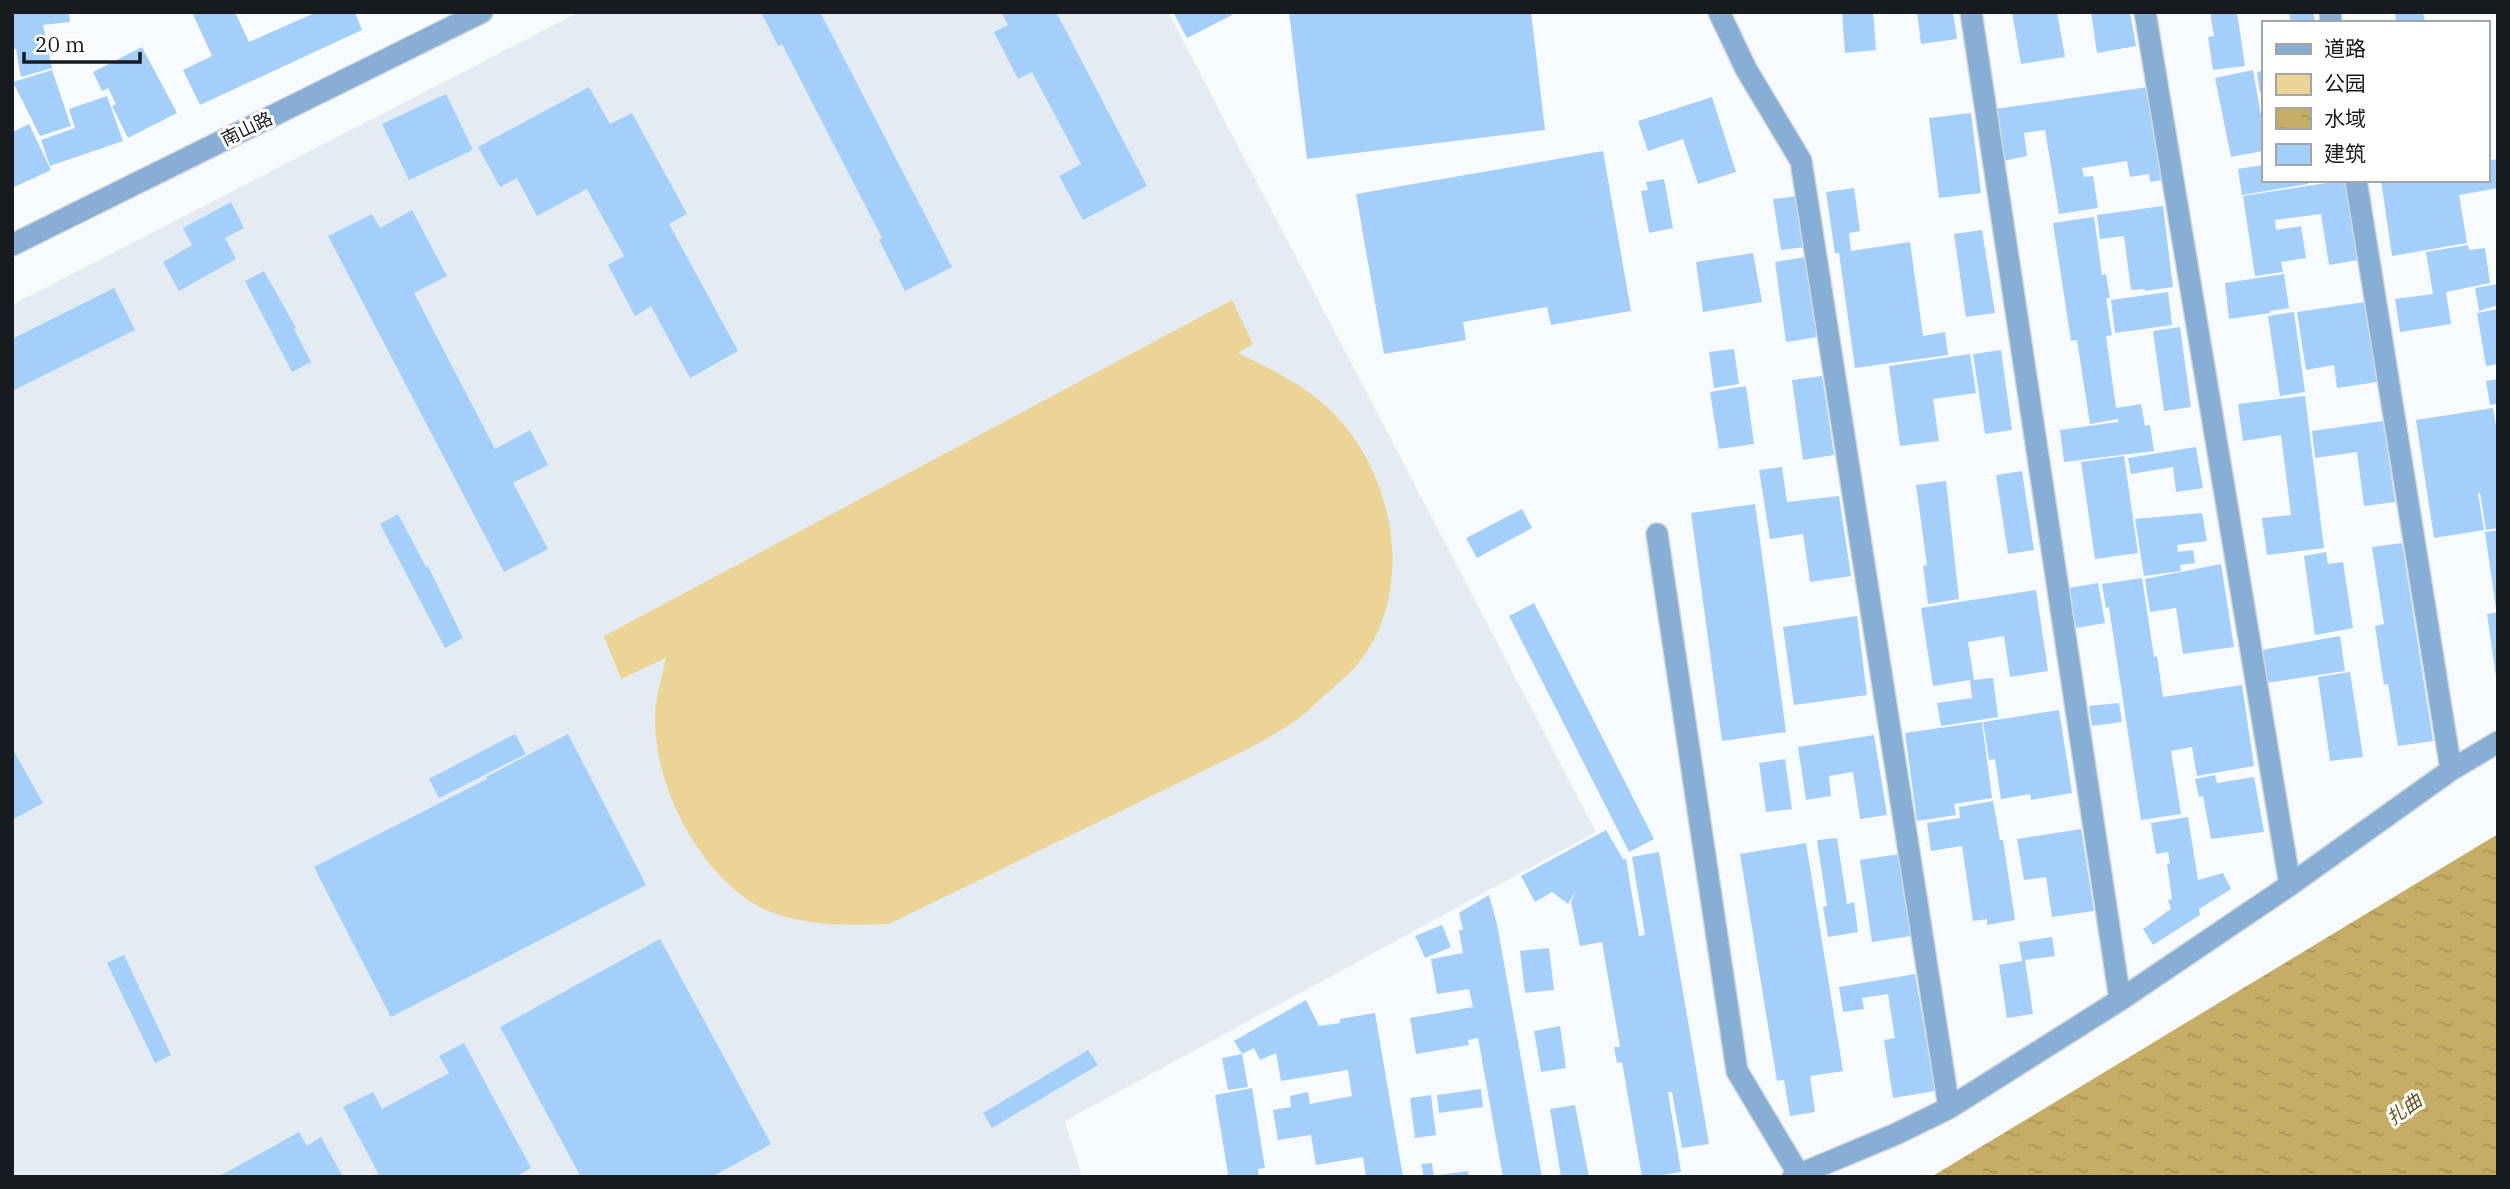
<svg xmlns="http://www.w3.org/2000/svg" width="2510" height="1189" font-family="'IBM Plex Serif','Noto Sans SC',serif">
  <defs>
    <pattern id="water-ripples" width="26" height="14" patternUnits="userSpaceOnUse" patternTransform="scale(1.75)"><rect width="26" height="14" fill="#c6ad66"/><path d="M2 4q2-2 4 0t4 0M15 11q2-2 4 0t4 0" fill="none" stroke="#a99458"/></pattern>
  </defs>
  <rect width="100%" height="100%" fill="#f8fbfd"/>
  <path fill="#e4ebf2" d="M579 12H1168L1596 832 1065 1121 1082 1177H12V305Z"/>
  <path fill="#ebd495" d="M1232 300 1253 344 1238 353C1270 369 1301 383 1328 408 1395 470 1418 591 1357 665 1351 673 1341 680 1334 687 1322 697 1311 709 1298 719 1283 730 1265 739 1248 749L889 924C844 926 787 926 748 900 693 862 654 782 655 716 656 696 662 677 666 658L621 679 604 636Z"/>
  <path fill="url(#water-ripples)" d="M2498 834V1177H1931Z"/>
  <path fill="#a3cffa" d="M12 12H69L70 22 43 25 52 68 21 77 16 49H12Z
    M192 12H235L249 42 317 12H355L362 30 200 105 183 70 212 56Z
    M761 12H820L952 267 905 291 879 240 882 238 782 44 778 46Z
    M1001 12H1056L1147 186 1083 220 1059 176 1081 164 1032 72 1018 79 994 32 1008 25Z
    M1173 12H1231L1232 15 1187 38Z
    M1289 12H1531L1545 130 1307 159Z
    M1842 12H1873L1876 50 1845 53Z
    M1917 12H1953L1957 39 1921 44Z
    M2012 12H2057L2065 57 2021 64Z
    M2091 12H2130L2136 46 2097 53Z
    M2210 12H2237L2245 66 2213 70 2208 37 2214 36Z
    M2289 12H2313L2315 20 2291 23Z
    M2395 12H2423L2425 23H2396Z
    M142 47 177 113 128 138 112 106 116 104 108 88 102 91 93 72Z
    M52 70 71 126 40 136 13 82Z
    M2253 70 2263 127V151L2231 157 2215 78Z
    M2263 71V93H2260L2257 72Z
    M589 87 610 124 632 113 687 214 669 224 738 351 690 378 651 306 635 316 608 265 624 256 587 189 537 216 517 178 500 187 478 147Z
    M2148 87 2162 180 2150 182 2149 174 2130 177 2127 161 2082 168 2084 177 2093 176 2098 208 2059 214 2045 130 2024 133 2027 156 2003 161 1995 109Z
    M446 94 473 150 409 180 382 124Z
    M107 96 123 141 50 166 41 140 75 128 69 109Z
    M1712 97 1736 172 1698 184 1683 139 1648 151 1638 121Z
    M1971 113 1981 193 1939 198 1929 118Z
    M29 124 51 170 12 188V132Z
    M1603 151 1631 311 1551 325 1547 307 1463 322 1466 340 1384 354 1356 194Z
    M2498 159V188L2459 195 2467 243 2392 256 2381 180H2487V161Z
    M2263 165V180H2308V184L2242 195 2238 169Z
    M1664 179 1673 228 1649 233 1641 191 1648 190 1646 182Z
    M2346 180 2358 260 2329 265 2321 214 2275 220 2276 230 2301 226 2306 258 2281 262 2283 272 2255 276 2243 196Z
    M1854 188 1860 231 1849 233 1851 251 1910 242 1923 336 1945 332 1948 355 1855 368 1839 253H1835L1826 192Z
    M1797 196 1805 247 1781 250 1773 199Z
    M231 202 244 228 225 238 236 259 179 291 163 262 192 245 183 228Z
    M2163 206 2173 287 2145 291V289L2131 290 2124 236 2100 239 2097 215Z
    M412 210 447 276 414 293 495 449 530 430 548 465 513 483 548 549 504 572 328 236 372 214 380 228Z
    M2094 217 2102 275 2106 274 2110 298H2106L2112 335 2106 336 2116 408 2141 404 2145 426 2150 425 2154 451 2064 462 2060 430 2118 422V419L2090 424 2077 340 2071 341 2053 223Z
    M1982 230 1995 313 1966 317 1954 234Z
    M2468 245 2469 250 2485 248 2490 283 2446 292 2451 324 2400 332 2395 299 2433 294 2426 252Z
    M1753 253 1762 302 1703 312 1696 262Z
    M1806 257 1818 337 1786 342 1775 262Z
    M264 271 296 328 294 329 311 362 292 372 245 281Z
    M2284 274 2289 308 2270 311V313L2229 319 2225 283Z
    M2498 284V305L2479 311 2475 288Z
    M114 288 135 330 12 391V339Z
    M2168 292 2172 325 2115 333 2111 300Z
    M2365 302 2377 382 2337 388 2334 365 2306 370 2297 312Z
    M2498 309V364L2486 366 2477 313Z
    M2294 312 2305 392 2280 396 2268 316Z
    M2180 327 2191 407 2164 411 2153 331Z
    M1734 349 1739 384 1714 388 1709 352Z
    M2001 350 2012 430 1985 434 1973 354Z
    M1970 354 1976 393 1933 399 1939 441 1900 446 1889 366Z
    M1822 376 1834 455 1803 460 1792 380Z
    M2498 379V404L2490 405 2486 381Z
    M1746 386 1754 444 1719 449 1710 392Z
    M2305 396 2324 548 2267 555 2262 518 2291 515 2281 435 2243 441 2238 404Z
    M2493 408 2498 438V528L2486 530 2480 493H2478L2484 530 2434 538 2416 420Z
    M2383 421 2395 502 2364 506 2357 452 2315 458 2312 431Z
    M2196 447 2203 488 2176 492 2173 467 2131 474 2128 458Z
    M2124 456 2138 553 2095 559 2081 462Z
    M1782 467 1787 502 1839 496 1851 576 1810 582 1803 534 1770 539 1759 470Z
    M2022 471 2034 550 2008 554 1996 475Z
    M1946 481 1959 599 1928 604 1923 566 1927 565 1916 485Z
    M1755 504 1786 732 1722 741 1691 513Z
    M1522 509 1532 528 1477 558 1466 538Z
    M2202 513 2207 541 2177 545 2178 552 2193 550 2195 563 2180 565 2181 571 2144 576 2135 519Z
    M398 514 426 567 428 566 463 638 445 648 380 524Z
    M2498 530V609H2496L2485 532Z
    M2402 543 2433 741 2398 746 2388 684 2384 685 2375 626 2384 624 2372 547Z
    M2326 552 2328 564 2343 562 2353 628 2315 635 2304 556Z
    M2221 564 2234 647 2183 654 2176 608 2150 612 2145 579Z
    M2142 578 2154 657 2157 656 2163 697 2242 685 2254 766 2197 776 2192 747 2171 751 2181 814 2141 820 2109 607 2106 608 2102 584Z
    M2098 583 2105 623 2076 628 2069 588Z
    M2036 590 2048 671 2010 677 2004 636 1968 642 1974 680 1993 678 1998 717 1941 726 1937 703 1972 698 1970 680 1933 686 1921 608Z
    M1534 603 1654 839 1629 852 1509 616Z
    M2498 612V677H2496L2487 614Z
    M1857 616 1867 695 1794 705 1783 627Z
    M2340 636 2345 671 2266 683 2262 650Z
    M2350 672 2363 757 2330 761 2318 677Z
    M2119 703 2122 722 2092 726 2089 706Z
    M2059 710 2072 793 2031 800 2030 794 2001 799 1995 759 1989 760 1983 722Z
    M1982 722 1992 798 1954 804 1956 815 1917 821 1905 733Z
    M515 734 526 754 439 798 429 779Z
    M568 734 646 885 391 1017 314 867 487 779 486 777Z
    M1874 735 1887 815 1860 819 1853 772 1829 776 1831 796 1806 800 1798 747Z
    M12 748 43 803 12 820Z
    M1785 759 1792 809 1766 812 1759 763Z
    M2215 775 2217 783 2254 777 2264 832 2211 839 2203 796 2199 797 2195 779Z
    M1993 801 2000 840H2003L2015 920 1987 925V919L1973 921 1962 846 1931 851 1927 823 1960 818 1959 807Z
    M2188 817 2198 880 2223 873 2231 889 2199 909 2200 915 2153 945 2143 929 2171 909 2168 900 2172 899 2167 864 2170 863 2168 852 2156 854 2151 823Z
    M2081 829 2094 911 2052 917 2046 877 2024 880 2017 839Z
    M1606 830 1623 859H1626L1639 936 1645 935 1632 857 1659 852 1709 1144 1682 1148 1672 1092H1668L1681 1172 1651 1177H1642L1622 1062 1617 1063 1614 1047H1620L1602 942 1580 946 1571 902 1577 889 1568 904 1552 892 1535 902 1521 876Z
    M1837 838 1847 904 1854 902 1858 932 1828 937 1823 907 1827 906 1817 840Z
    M1806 843 1843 1071 1810 1076 1815 1112 1790 1116 1784 1080 1777 1081 1740 854Z
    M1900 854 1911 936 1872 942 1860 860Z
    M1489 895 1497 924 1542 1177H1503L1478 1038 1468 1040 1469 1045 1416 1054 1410 1018 1473 1007 1469 989 1437 994 1431 959 1463 953 1459 930H1463L1459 913Z
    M1442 925 1451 947 1425 958 1415 936Z
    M2052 937 2055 956 2025 960 2033 1014 2007 1018 1999 965 2022 961 2019 942Z
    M660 939 771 1144 712 1177H581L500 1027Z
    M1549 948 1554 990 1525 993 1520 951Z
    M124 955 171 1055 155 1063 107 963Z
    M1915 974 1935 1091 1893 1098 1884 1040 1895 1038 1888 994 1862 998 1864 1009 1843 1012 1839 987Z
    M1306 1000 1319 1026 1340 1023V1019L1375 1013 1403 1177H1366L1363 1157 1316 1165 1311 1135 1278 1140 1273 1110 1291 1107 1290 1096 1308 1092 1310 1104 1352 1096 1348 1070 1281 1081 1276 1053 1260 1060 1254 1048 1242 1054 1234 1041Z
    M1560 1026 1566 1068 1541 1072 1534 1031Z
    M464 1043 531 1168 515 1177H380L343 1107 373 1092 382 1109 449 1073 439 1056Z
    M1088 1050 1098 1065 992 1128 983 1113Z
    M1242 1054 1248 1087 1228 1090 1222 1058Z
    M1252 1088 1265 1168 1258 1169 1259 1177H1222L1228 1174 1215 1095Z
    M1481 1089 1483 1107 1439 1113 1437 1095Z
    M1431 1095 1436 1135 1415 1138 1410 1098Z
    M1575 1105 1589 1177H1561L1550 1109Z
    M299 1132 307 1146 321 1137 343 1177H218Z
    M1432 1163 1434 1177H1424L1421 1164Z
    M1468 1171 1469 1177H1439V1175Z"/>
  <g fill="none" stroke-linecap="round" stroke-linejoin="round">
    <defs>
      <path id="minor" d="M1719 12 1746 69 1801 161 1949 1108
        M1971 12 2120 1000
        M2145 12 2290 885
        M2330 12 2331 23
        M2356 180 2451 770
        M12 245 482 12
        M1657 534 1737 1071 1799 1175
        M1793 1177 1896 1134 1949 1108 2120 1000 2290 885 2451 770 2498 742"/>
    </defs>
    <use href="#minor" stroke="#d4d7d9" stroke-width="24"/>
    <use href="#minor" stroke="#87afd5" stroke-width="21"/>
  </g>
  <g text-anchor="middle" stroke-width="6" stroke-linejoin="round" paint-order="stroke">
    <g font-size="18" fill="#171b1f" stroke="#fff">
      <text transform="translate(247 129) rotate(-26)" y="6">南山路</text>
    </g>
    <g font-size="19" font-style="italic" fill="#65531d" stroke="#fff">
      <text transform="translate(2404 1109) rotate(-36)" y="7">扎曲</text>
    </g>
  </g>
  <rect width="2510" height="1189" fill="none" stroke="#171b1f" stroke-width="28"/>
  <rect x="2262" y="21" width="228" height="161" fill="#ffffff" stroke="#a2a4a5" stroke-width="2"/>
  <rect x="2276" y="44" width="35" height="10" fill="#87afd5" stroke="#a2a4a5" stroke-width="2"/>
  <text x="2324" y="56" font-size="21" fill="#171b1f">道路</text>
  <rect x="2276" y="74" width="35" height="21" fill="#ebd495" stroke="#a2a4a5" stroke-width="2"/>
  <text x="2324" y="91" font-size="21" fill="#171b1f">公园</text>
  <rect x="2276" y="108" width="35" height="21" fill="url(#water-ripples)" stroke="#a2a4a5" stroke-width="2"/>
  <text x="2324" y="126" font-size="21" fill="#171b1f">水域</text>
  <rect x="2276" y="144" width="35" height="21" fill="#a3cffa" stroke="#a2a4a5" stroke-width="2"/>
  <text x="2324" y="161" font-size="21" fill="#171b1f">建筑</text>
  <path d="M24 52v10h116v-10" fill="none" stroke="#171b1f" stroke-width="3.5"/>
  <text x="35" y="52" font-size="21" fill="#171b1f" stroke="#ffffff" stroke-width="5" paint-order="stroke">20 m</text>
</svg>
